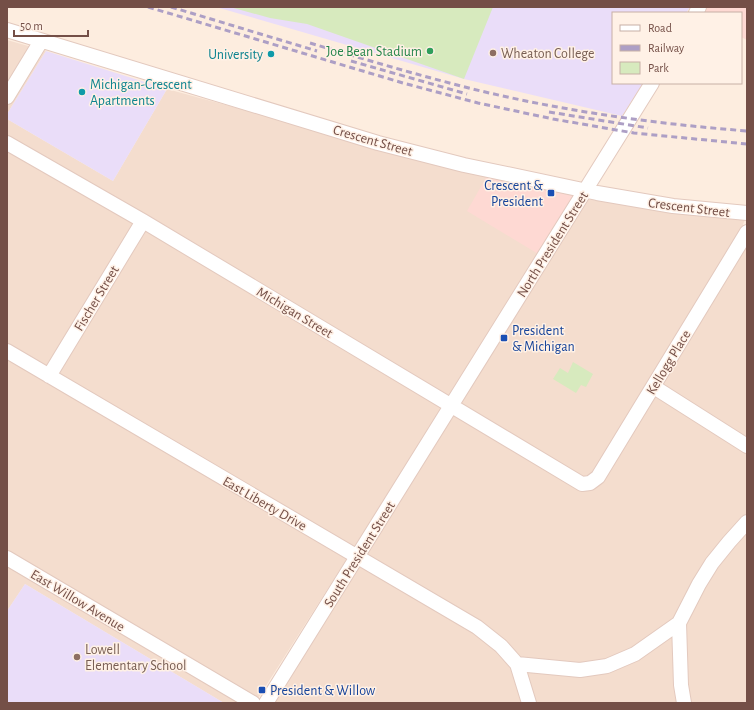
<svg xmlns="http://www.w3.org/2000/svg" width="754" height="710" font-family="'Alegreya Sans',sans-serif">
  <rect width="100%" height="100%" fill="#fdeddf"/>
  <path fill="#f4ddce" d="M7 40 46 51 7 114Z
    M167 89 487 176 540 255 255 703H224L25 584 7 611V119L113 181Z
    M585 199 661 210 746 217 740 232 747 235V703H270Z"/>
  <path fill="#fed9d3" d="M706 7H747V40L741 37V13H702Z
    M487 176 578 193 540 255 467 211Z"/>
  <path fill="#eaddf9" d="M216 7H690L686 13H613V83H643L622 116 464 79Z
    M46 51 167 89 113 181 7 119V114Z
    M25 584 224 703H7V611Z"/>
  <path fill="#d7eabe" d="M230 7H493L464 79 307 24 270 18Z
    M573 362 593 374 586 387 581 385 576 393 553 379 560 368 568 373Z"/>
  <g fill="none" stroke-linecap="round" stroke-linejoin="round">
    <defs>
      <path id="minor" d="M696 13 699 7
        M7 30 378 143 464 165 597 193 673 206 747 213
        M7 97 41 41
        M7 143 143 221 582 484 590 483 598 477 747 232
        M7 351 477 627 501 646 517 664 529 703
        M49 376 143 221
        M654 387 747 446
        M7 558 253 703
        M679 623 681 685 684 703
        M517 664 580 670 607 666 635 654 679 623 699 584 712 563 729 542 747 522
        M266 703 652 83"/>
    </defs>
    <use href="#minor" stroke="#e3c9be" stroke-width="16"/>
    <use href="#minor" stroke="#fff" stroke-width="14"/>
    <path stroke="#ad9fc5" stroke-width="3" stroke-dasharray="6 4" stroke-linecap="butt" d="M148 7 403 83 478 103 553 119 634 133 747 144
      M171 7 317 51
      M310 43C367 60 424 77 481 91 569 112 658 124 747 131
      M351 61 467 94
      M549 112 648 128"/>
  </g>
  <circle fill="#2e9e5b" stroke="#fff1e6" stroke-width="1.5" cx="430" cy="51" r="4"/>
  <g fill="#8d6e63" stroke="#fff1e6" stroke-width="1.5">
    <circle cx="493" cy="53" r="4"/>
    <circle cx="77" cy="657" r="4"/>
  </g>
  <g fill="#0f9aa8" stroke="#fff1e6" stroke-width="1.5">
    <circle cx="271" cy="54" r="4"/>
    <circle cx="82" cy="92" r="4"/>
  </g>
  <g fill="#1a4fb4" stroke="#fff1e6" stroke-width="1.5">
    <rect x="547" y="189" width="8" height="8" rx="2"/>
    <rect x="500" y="334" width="8" height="8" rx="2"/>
    <rect x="258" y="686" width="8" height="8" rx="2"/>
  </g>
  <g text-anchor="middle" stroke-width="3" stroke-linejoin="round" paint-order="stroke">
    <g font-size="14" fill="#27864d" stroke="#fff1e6" text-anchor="end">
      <text x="422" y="56">Joe Bean Stadium</text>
    </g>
    <g font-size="14" fill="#785e54" stroke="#fff1e6" text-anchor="start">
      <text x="501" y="58">Wheaton College</text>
      <text x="85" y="654">Lowell<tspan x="85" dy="16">Elementary School</tspan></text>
    </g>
    <g font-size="14" fill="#0d838f" stroke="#fff1e6" text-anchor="end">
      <text x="263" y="59">University</text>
      <text x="90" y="89" text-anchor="start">Michigan-Crescent<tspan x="90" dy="16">Apartments</tspan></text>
    </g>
    <g font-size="14" fill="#744f47" stroke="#fff1e6">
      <text transform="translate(373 140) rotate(16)" y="5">Crescent Street</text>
      <text transform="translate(689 207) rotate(7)" y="5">Crescent Street</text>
      <text transform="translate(552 244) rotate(-58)" y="5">North President Street</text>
      <text transform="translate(96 298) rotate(-59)" y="5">Fischer Street</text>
      <text transform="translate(295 312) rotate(31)" y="5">Michigan Street</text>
      <text transform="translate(668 362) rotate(-59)" y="5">Kellogg Place</text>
      <text transform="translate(265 503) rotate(30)" y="5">East Liberty Drive</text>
      <text transform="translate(359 554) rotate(-58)" y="5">South President Street</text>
      <text transform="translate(78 600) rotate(31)" y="5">East Willow Avenue</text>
    </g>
    <g font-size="14" fill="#164399" stroke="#fff1e6" text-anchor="start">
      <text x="543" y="190" text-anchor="end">Crescent &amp;<tspan x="543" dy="16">President</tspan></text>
      <text x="512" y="335">President<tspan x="512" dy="16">&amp; Michigan</tspan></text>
      <text x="270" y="695">President &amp; Willow</text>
    </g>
  </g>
  <rect width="754" height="710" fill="none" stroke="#744f47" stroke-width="16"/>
  <rect x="612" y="12" width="130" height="72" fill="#fff1e6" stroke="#c7b0a6"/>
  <rect x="620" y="25" width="20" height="6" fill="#ffffff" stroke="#c7b0a6"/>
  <text x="648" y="32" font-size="12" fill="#744f47">Road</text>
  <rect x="620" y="45" width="20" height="6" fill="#ad9fc5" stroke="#c7b0a6"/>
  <text x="648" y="52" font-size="12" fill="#744f47">Railway</text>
  <rect x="620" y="62" width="20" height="12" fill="#d7eabe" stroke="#c7b0a6"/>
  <text x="648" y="72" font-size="12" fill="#744f47">Park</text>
  <path d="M14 30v6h74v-6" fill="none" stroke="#744f47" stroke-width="2"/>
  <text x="20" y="30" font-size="12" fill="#744f47" stroke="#fff1e6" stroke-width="3" paint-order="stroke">50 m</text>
</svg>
